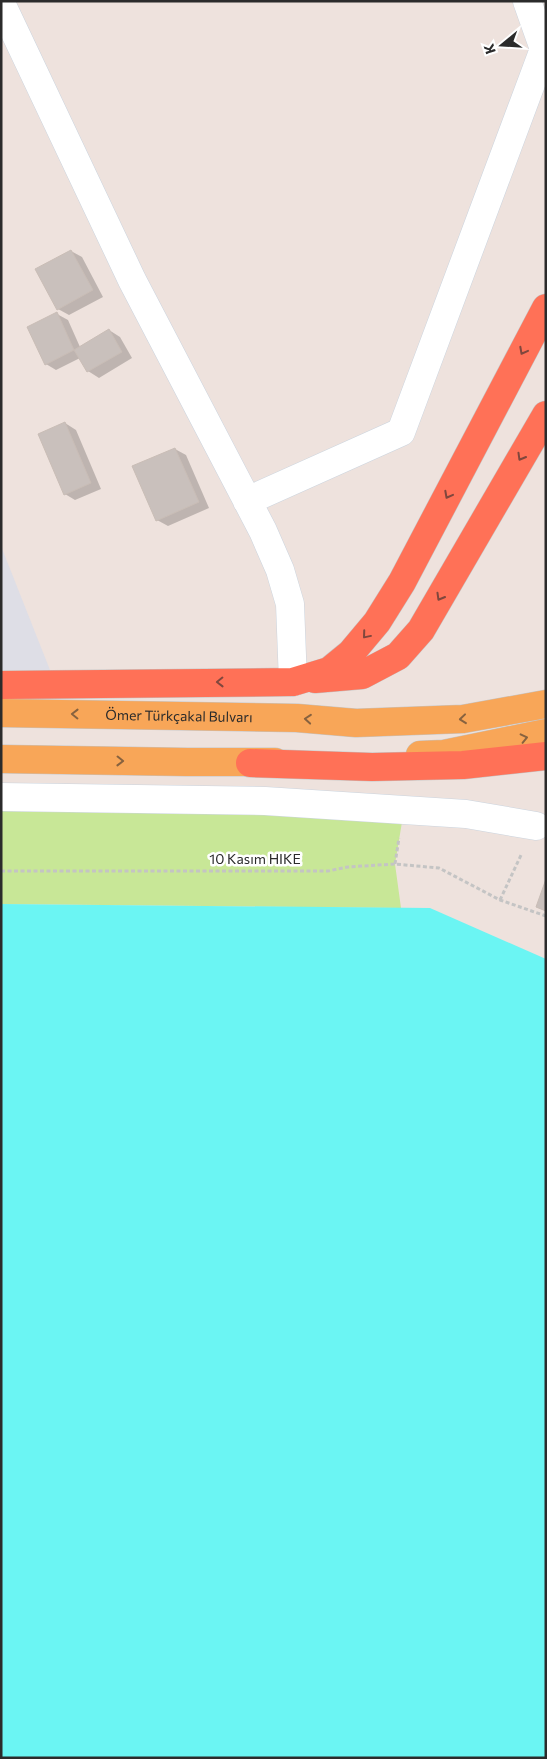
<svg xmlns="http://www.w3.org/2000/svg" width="547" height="1759" font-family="Commissioner,sans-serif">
  <rect width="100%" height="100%" fill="#eee2dd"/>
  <path fill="#dedee6" d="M1 546 50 670H1Z"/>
  <path fill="#c8e797" d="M1 798 404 810 395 864 401 908 1 904Z"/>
  <path fill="#6bf5f3" d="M1 904 430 908 546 959V1758H1Z"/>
  <path fill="#0003" d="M71 251 82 257 103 297 69 315 58 309Z
    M57 314 68 320 80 347 109 330 120 337 132 358 99 378 88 371 80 358 56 370 46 364Z
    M65 423 76 430 101 489 75 500 65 494Z
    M175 449 186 455 209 508 168 526 157 520Z"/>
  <path fill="#c9c0bc" stroke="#c9bdb6" d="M71 250 93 290 57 310 35 269Z
    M57 312 74 350 45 365 27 327Z
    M109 329 122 352 87 372 74 350Z
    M65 422 91 483 64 495 38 434Z
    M175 448 199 502 156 521 132 466Z
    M546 879V911L536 907Z"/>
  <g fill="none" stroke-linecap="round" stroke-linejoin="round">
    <defs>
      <path id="minor" d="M1 3 132 280 263 531 280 570 290 604 293 682
        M247 501 401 432 544 49 527 1
        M1 797 265 801 466 814 536 826"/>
      <g id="major">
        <path id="s1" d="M1 713 297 718 356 723 463 719 546 704"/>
        <path d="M420 755 444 754 546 733"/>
        <path d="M1 759 187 762H275"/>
      </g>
      <path id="highway" d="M315 679 362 675 398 656 421 630 546 415
        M1 685 293 682 329 671 351 653 377 622 402 582 546 308
        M250 763 372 767 463 765 546 756"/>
    </defs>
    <use href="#minor" stroke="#cbd4de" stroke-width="29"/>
    <use href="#major" stroke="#c4c4c4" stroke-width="29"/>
    <use href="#highway" stroke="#c4c4c4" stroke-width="29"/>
    <path stroke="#c4c4c4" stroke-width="3" stroke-dasharray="4 2.5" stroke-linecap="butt" d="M395 864 399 838
      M1 871H328L348 867 395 864 439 868 500 900 546 916
      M500 900 522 853"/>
    <use href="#minor" stroke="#fff" stroke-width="28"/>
    <use href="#major" stroke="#f8a658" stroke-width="28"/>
    <use href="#highway" stroke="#ff7157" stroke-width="28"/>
  </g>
  <defs><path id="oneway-chevron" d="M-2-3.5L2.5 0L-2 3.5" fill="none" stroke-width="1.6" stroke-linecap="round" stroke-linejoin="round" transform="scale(1.25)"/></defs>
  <g stroke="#80473d">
    <use href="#oneway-chevron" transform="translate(523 351) rotate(118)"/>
    <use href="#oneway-chevron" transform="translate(521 457) rotate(120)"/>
    <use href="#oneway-chevron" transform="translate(448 495) rotate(118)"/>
    <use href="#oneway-chevron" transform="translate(440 597) rotate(120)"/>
    <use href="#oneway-chevron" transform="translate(366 635) rotate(130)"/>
    <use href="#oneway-chevron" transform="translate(220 682) rotate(179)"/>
  </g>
  <g stroke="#87623f">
    <use href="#oneway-chevron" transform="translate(75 714) rotate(-179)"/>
    <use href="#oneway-chevron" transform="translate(308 719) rotate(-175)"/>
    <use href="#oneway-chevron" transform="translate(463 719) rotate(174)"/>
    <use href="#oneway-chevron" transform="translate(524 738) rotate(-13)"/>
    <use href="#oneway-chevron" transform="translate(120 761) rotate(1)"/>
  </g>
  <g text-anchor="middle" stroke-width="5" stroke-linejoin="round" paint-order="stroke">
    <g font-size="14" fill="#2b2b2b" stroke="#fff">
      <text dy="5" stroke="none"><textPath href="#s1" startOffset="178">Ömer Türkçakal Bulvarı</textPath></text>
      <text x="255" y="864">10 Kasım HIKE</text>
    </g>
  </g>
  <rect width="547" height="1759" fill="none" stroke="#2b2b2b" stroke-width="5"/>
  <g transform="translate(502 45) rotate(252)" stroke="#ffffff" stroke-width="4" paint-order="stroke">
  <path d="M0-4L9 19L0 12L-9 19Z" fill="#2b2b2b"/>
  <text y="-8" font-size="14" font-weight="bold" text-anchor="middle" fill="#2b2b2b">K</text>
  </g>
</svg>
